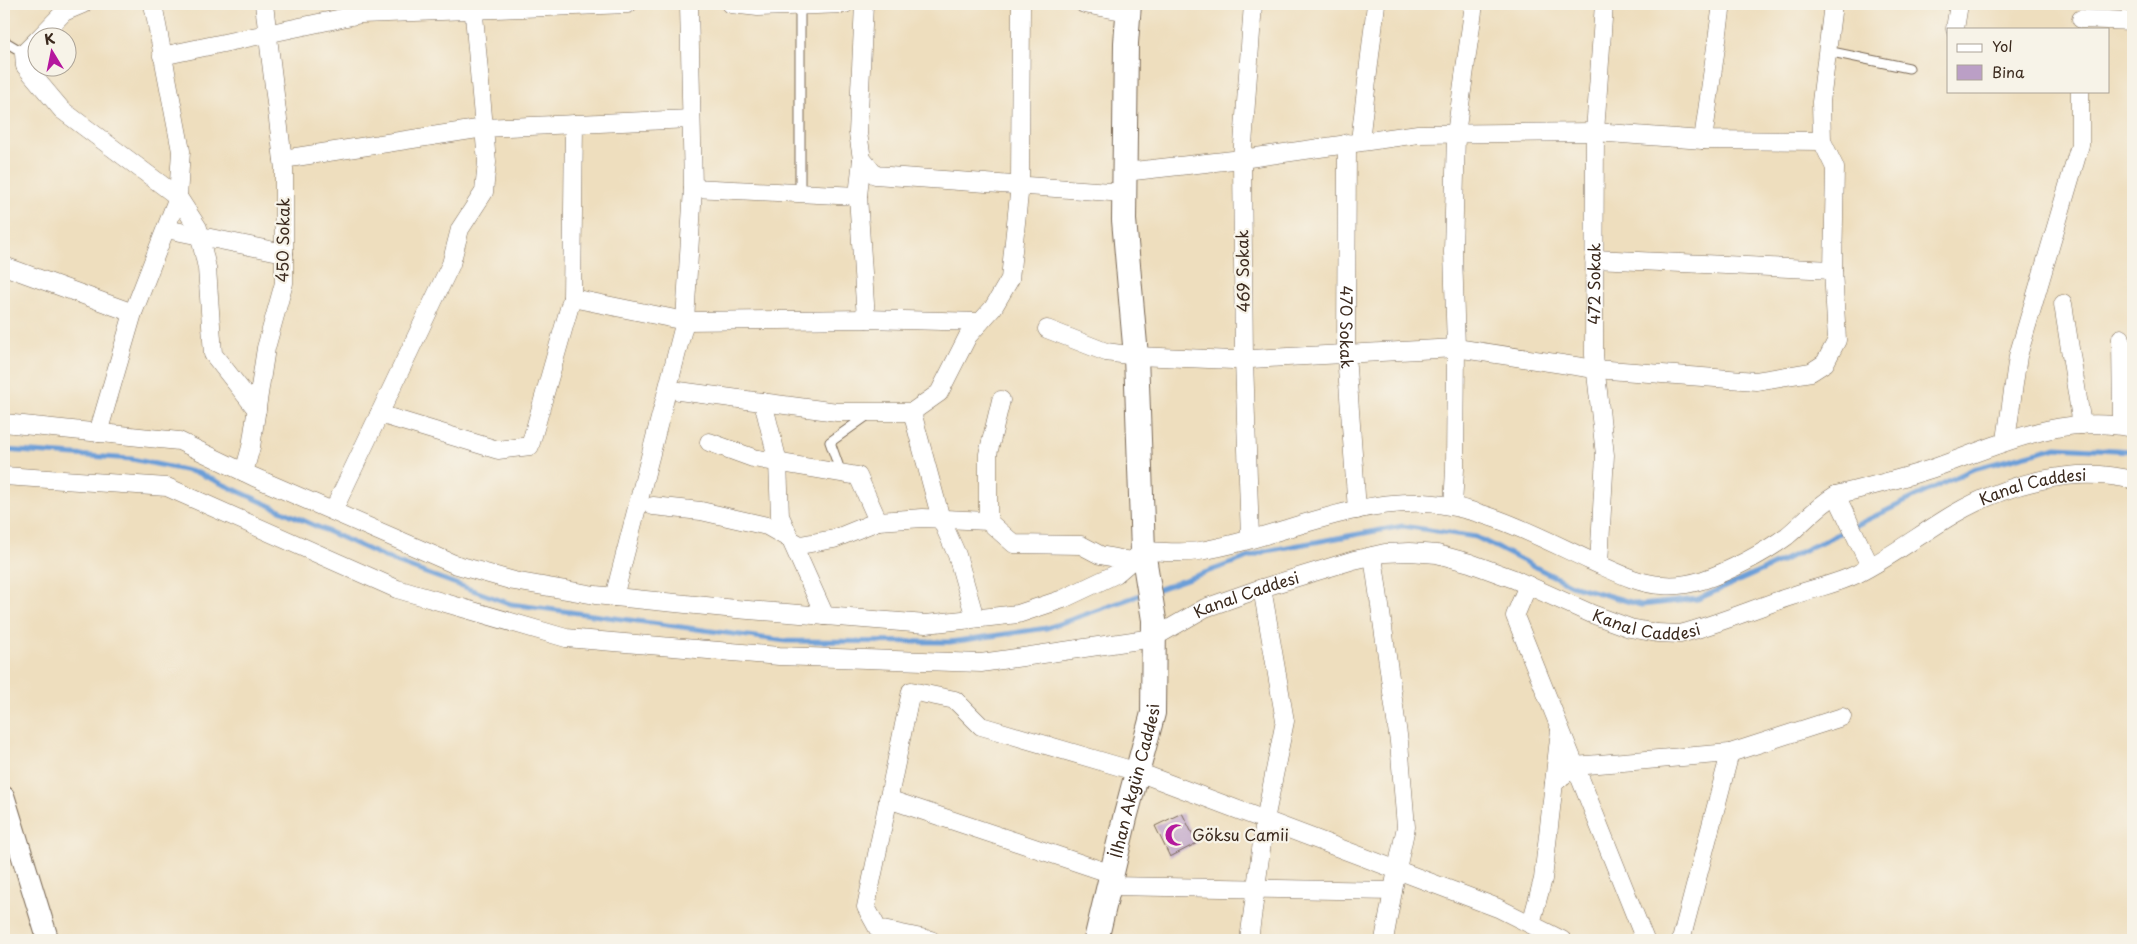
<svg xmlns="http://www.w3.org/2000/svg" width="2137" height="944" font-family="'Playpen Sans',sans-serif">
  <rect width="100%" height="100%" fill="#f7f3e8"/>
  <filter id="ink" filterUnits="userSpaceOnUse"><feTurbulence type="fractalNoise" baseFrequency=".02" numOctaves="2"/><feDisplacementMap in="SourceGraphic" scale="10" xChannelSelector="R" yChannelSelector="G"/><feConvolveMatrix kernelMatrix="1 2 1 2 8 2 1 2 1" color-interpolation-filters="sRGB"/></filter>
  <filter id="wash" filterUnits="userSpaceOnUse"><feTurbulence type="fractalNoise" baseFrequency=".0096" numOctaves="4" result="noise"/><feDisplacementMap in="SourceGraphic" scale="20" xChannelSelector="R" yChannelSelector="G"/><feGaussianBlur stdDeviation="1.12" result="paint"/><feColorMatrix in="noise" values="0 0 0 0 0 0 0 0 0 0 0 0 0 0 0 0 0 1.4 0 .05"/><feComposite in="paint" operator="in"/></filter>
  <g filter="url(#wash)">
    <rect width="100%" height="100%" fill="#eedebe"/>
    <g fill="none" stroke-linecap="round" stroke-linejoin="round">
      <path stroke="#6c9fd8" stroke-width="5" d="M4 450 132 459 198 473 398 563 511 604 786 641 950 642 1047 628 1143 594
        M1156 590 1266 551 1403 526 1476 537 1571 585 1641 605 1698 599 1761 571 1973 469 2057 447 2133 451"/>
    </g>
    <g id="blocks">
      <path fill="#bb9fc6" d="M1182 813 1197 843 1170 857 1155 826Z"/>
    </g>
  </g>
  <g filter="url(#ink)">
    <use href="#blocks" fill-opacity="0" stroke="#7a6956" stroke-width="1"/>
    <g fill="none" stroke-linecap="round" stroke-linejoin="round">
      <defs>
        <path id="service" d="M4 41 24 53
          M1827 51 1909 68
          M800 193V5
          M841 473 830 442 868 415"/>
        <g id="minor">
          <path d="M153 4 181 151 178 197 198 228 207 268 213 354 257 410"/>
          <path d="M731 4 758 7 845 4"/>
          <path d="M864 4 858 133 862 159 875 175 1124 193"/>
          <path d="M1084 4 1128 12"/>
          <path d="M2081 19 2133 21"/>
          <path d="M1955 29 1959 4"/>
          <path d="M39 38 64 12 83 4"/>
          <path d="M38 39 24 53 25 66 62 110 178 197 133 313 98 433"/>
          <path d="M162 56 361 14 628 4"/>
          <path d="M1703 140 1722 4"/>
          <path d="M1360 141 1376 4"/>
          <path id="s1" d="M1347 143 1346 354 1357 510"/>
          <path d="M283 159 484 128 691 119"/>
          <path d="M862 159 858 196 866 319"/>
          <path d="M1125 172 1242 159 1418 134 1595 132 1703 140 1822 141"/>
          <path d="M693 188 858 196"/>
          <path d="M166 229 284 253"/>
          <path d="M1594 259 1833 270"/>
          <path d="M4 266 133 313"/>
          <path d="M572 298 685 321 866 319 980 322"/>
          <path d="M2063 304 2082 425"/>
          <path d="M1047 329 1106 352 1136 356 1233 360 1456 348 1595 369 1756 381 1811 372 1825 363 1837 340 1833 270 1835 168 1822 141 1821 102 1833 4"/>
          <path d="M2121 338 2122 425"/>
          <path d="M679 391 837 412H912L939 393 968 336 993 308 1010 279 1020 185 1021 4"/>
          <path d="M763 402 778 462 780 516 825 616"/>
          <path d="M912 412 941 519 957 555 975 618"/>
          <path d="M379 414 498 450 530 446 572 298 574 124"/>
          <path d="M4 423 179 441 254 477 454 564 514 581 595 595 736 609 926 624 1018 614 1063 599 1116 574 1143 551C1161 551 1181 554 1199 551 1275 539 1347 500 1424 503 1483 506 1539 537 1591 561 1614 571 1638 584 1662 585 1677 587 1690 584 1703 580 1730 571 1764 553 1787 536 1804 522 1817 506 1836 495 1868 487 1900 479 1931 469 1997 446 2061 413 2133 428"/>
          <path d="M2006 440 2018 356 2080 145V91"/>
          <path d="M709 442 753 458 858 476 878 521"/>
          <path d="M244 472 251 447 266 348 284 283V169L264 4"/>
          <path id="s2" d="M4 476 167 487 397 589 566 638 779 656 981 663 1153 638 1205 608 1262 588 1354 560 1385 553 1410 552 1437 554 1470 563 1514 579 1592 614 1630 628 1657 633 1680 634C1718 624 1755 608 1792 596 1814 588 1837 584 1857 574 1891 557 1922 533 1954 514 2006 484 2074 465 2133 480"/>
          <path d="M1836 495 1870 566"/>
          <path d="M653 506 701 511 767 526 800 545 834 539 878 521 923 518 988 521 1014 544 1081 545 1100 555 1131 561"/>
          <path d="M1453 506 1455 469 1456 348 1453 252 1456 134 1474 4"/>
          <path d="M333 511 451 264 460 229 484 192 487 162 473 4"/>
          <path d="M988 521V454L1001 400"/>
          <path d="M1250 538 1244 360 1242 159 1253 4"/>
          <path d="M1373 556 1399 742 1406 827 1397 869 1384 940"/>
          <path id="s3" d="M1599 564 1605 455 1594 355 1595 132 1604 4"/>
          <path d="M1528 585 1515 616 1645 940"/>
          <path d="M614 597 685 321 693 188 689 4"/>
          <path d="M1554 783 1575 766 1730 753 1842 717"/>
          <path d="M888 799 1112 874"/>
          <path d="M1109 886 1393 891"/>
          <path d="M1531 924 1543 879 1560 730"/>
          <path d="M931 940 878 929 866 907 911 691 955 700 981 726 1138 772 1498 908 1562 940"/>
          <path d="M1249 940 1265 820 1285 721 1262 588"/>
          <path d="M1681 940 1730 753"/>
        </g>
        <path id="tertiary" d="M4 797 48 940"/>
        <g id="secondary">
          <path id="s4" d="M1096 940 1125 818 1153 713 1154 620 1143 551 1136 356 1124 220 1126 43 1129 4"/>
        </g>
      </defs>
      <use href="#service" stroke="#7a6956" stroke-width="11"/>
      <use href="#minor" stroke="#7a6956" stroke-width="19"/>
      <use href="#tertiary" stroke="#7a6956" stroke-width="23"/>
      <use href="#secondary" stroke="#7a6956" stroke-width="26"/>
      <use href="#service" stroke="#fff" stroke-width="9"/>
      <use href="#minor" stroke="#fff" stroke-width="18"/>
      <use href="#tertiary" stroke="#fff" stroke-width="21"/>
      <use href="#secondary" stroke="#fff" stroke-width="24"/>
    </g>
  </g>
  <defs>
    <symbol id="mosque-bare" viewBox="-9 -9 18 18"><path d="M3.5-4.9A6 6 0 1 0 3.5 4.9A5 5 0 1 1 3.5-4.9Z" fill="#b5179e" stroke="#f7f3e8" stroke-width="2.5" paint-order="stroke"/></symbol>
  </defs>
  <g fill-rule="evenodd">
    <use href="#mosque-bare" x="1160" y="819" width="32" height="32"/>
  </g>
  <g text-anchor="middle" stroke-width="4.5" stroke-linejoin="round" paint-order="stroke">
    <g font-size="16" fill="#3b2a1e" stroke="#f7f3e8">
      <text transform="translate(283 240) rotate(-89)" y="6">450 Sokak</text>
      <text transform="translate(1243 271) rotate(-91)" y="6">469 Sokak</text>
      <text dy="6" stroke="none"><textPath href="#s3" startOffset="281">472 Sokak</textPath></text>
      <text dy="6" stroke="none"><textPath href="#s1" startOffset="184">470 Sokak</textPath></text>
      <text dy="6" stroke="none"><textPath href="#s2" startOffset="2124">Kanal Caddesi</textPath></text>
      <text dy="6" stroke="none"><textPath href="#s2" startOffset="1284">Kanal Caddesi</textPath></text>
      <text dy="6" stroke="none"><textPath href="#s2" startOffset="1704">Kanal Caddesi</textPath></text>
      <text dy="6" stroke="none"><textPath href="#s4" startOffset="164">İlhan Akgün Caddesi</textPath></text>
    </g>
    <g font-size="16" fill="#3b2a1e" stroke="#f7f3e8" text-anchor="start">
      <text x="1192" y="841">Göksu Camii</text>
    </g>
  </g>
  <rect width="2137" height="944" fill="none" stroke="#f7f3e8" stroke-width="20"/>
  <rect x="1947" y="28" width="162" height="65" fill="#f7f3e8" stroke="#aca397"/>
  <rect x="1957" y="44" width="25" height="8" fill="#ffffff" stroke="#aca397"/>
  <text x="1992" y="52" font-size="15" fill="#3b2a1e">Yol</text>
  <rect x="1957" y="65" width="25" height="15" fill="#bb9fc6" stroke="#aca397"/>
  <text x="1992" y="78" font-size="15" fill="#3b2a1e">Bina</text>
  <g transform="translate(52 52) rotate(350)"><circle r="24" fill="#f7f3e8" stroke="#aca397"/>
  <path d="M0-4L9 19L0 12L-9 19Z" fill="#b5179e"/>
  <text y="-8" font-size="14" font-weight="bold" text-anchor="middle" fill="#3b2a1e">K</text>
  </g>
</svg>
